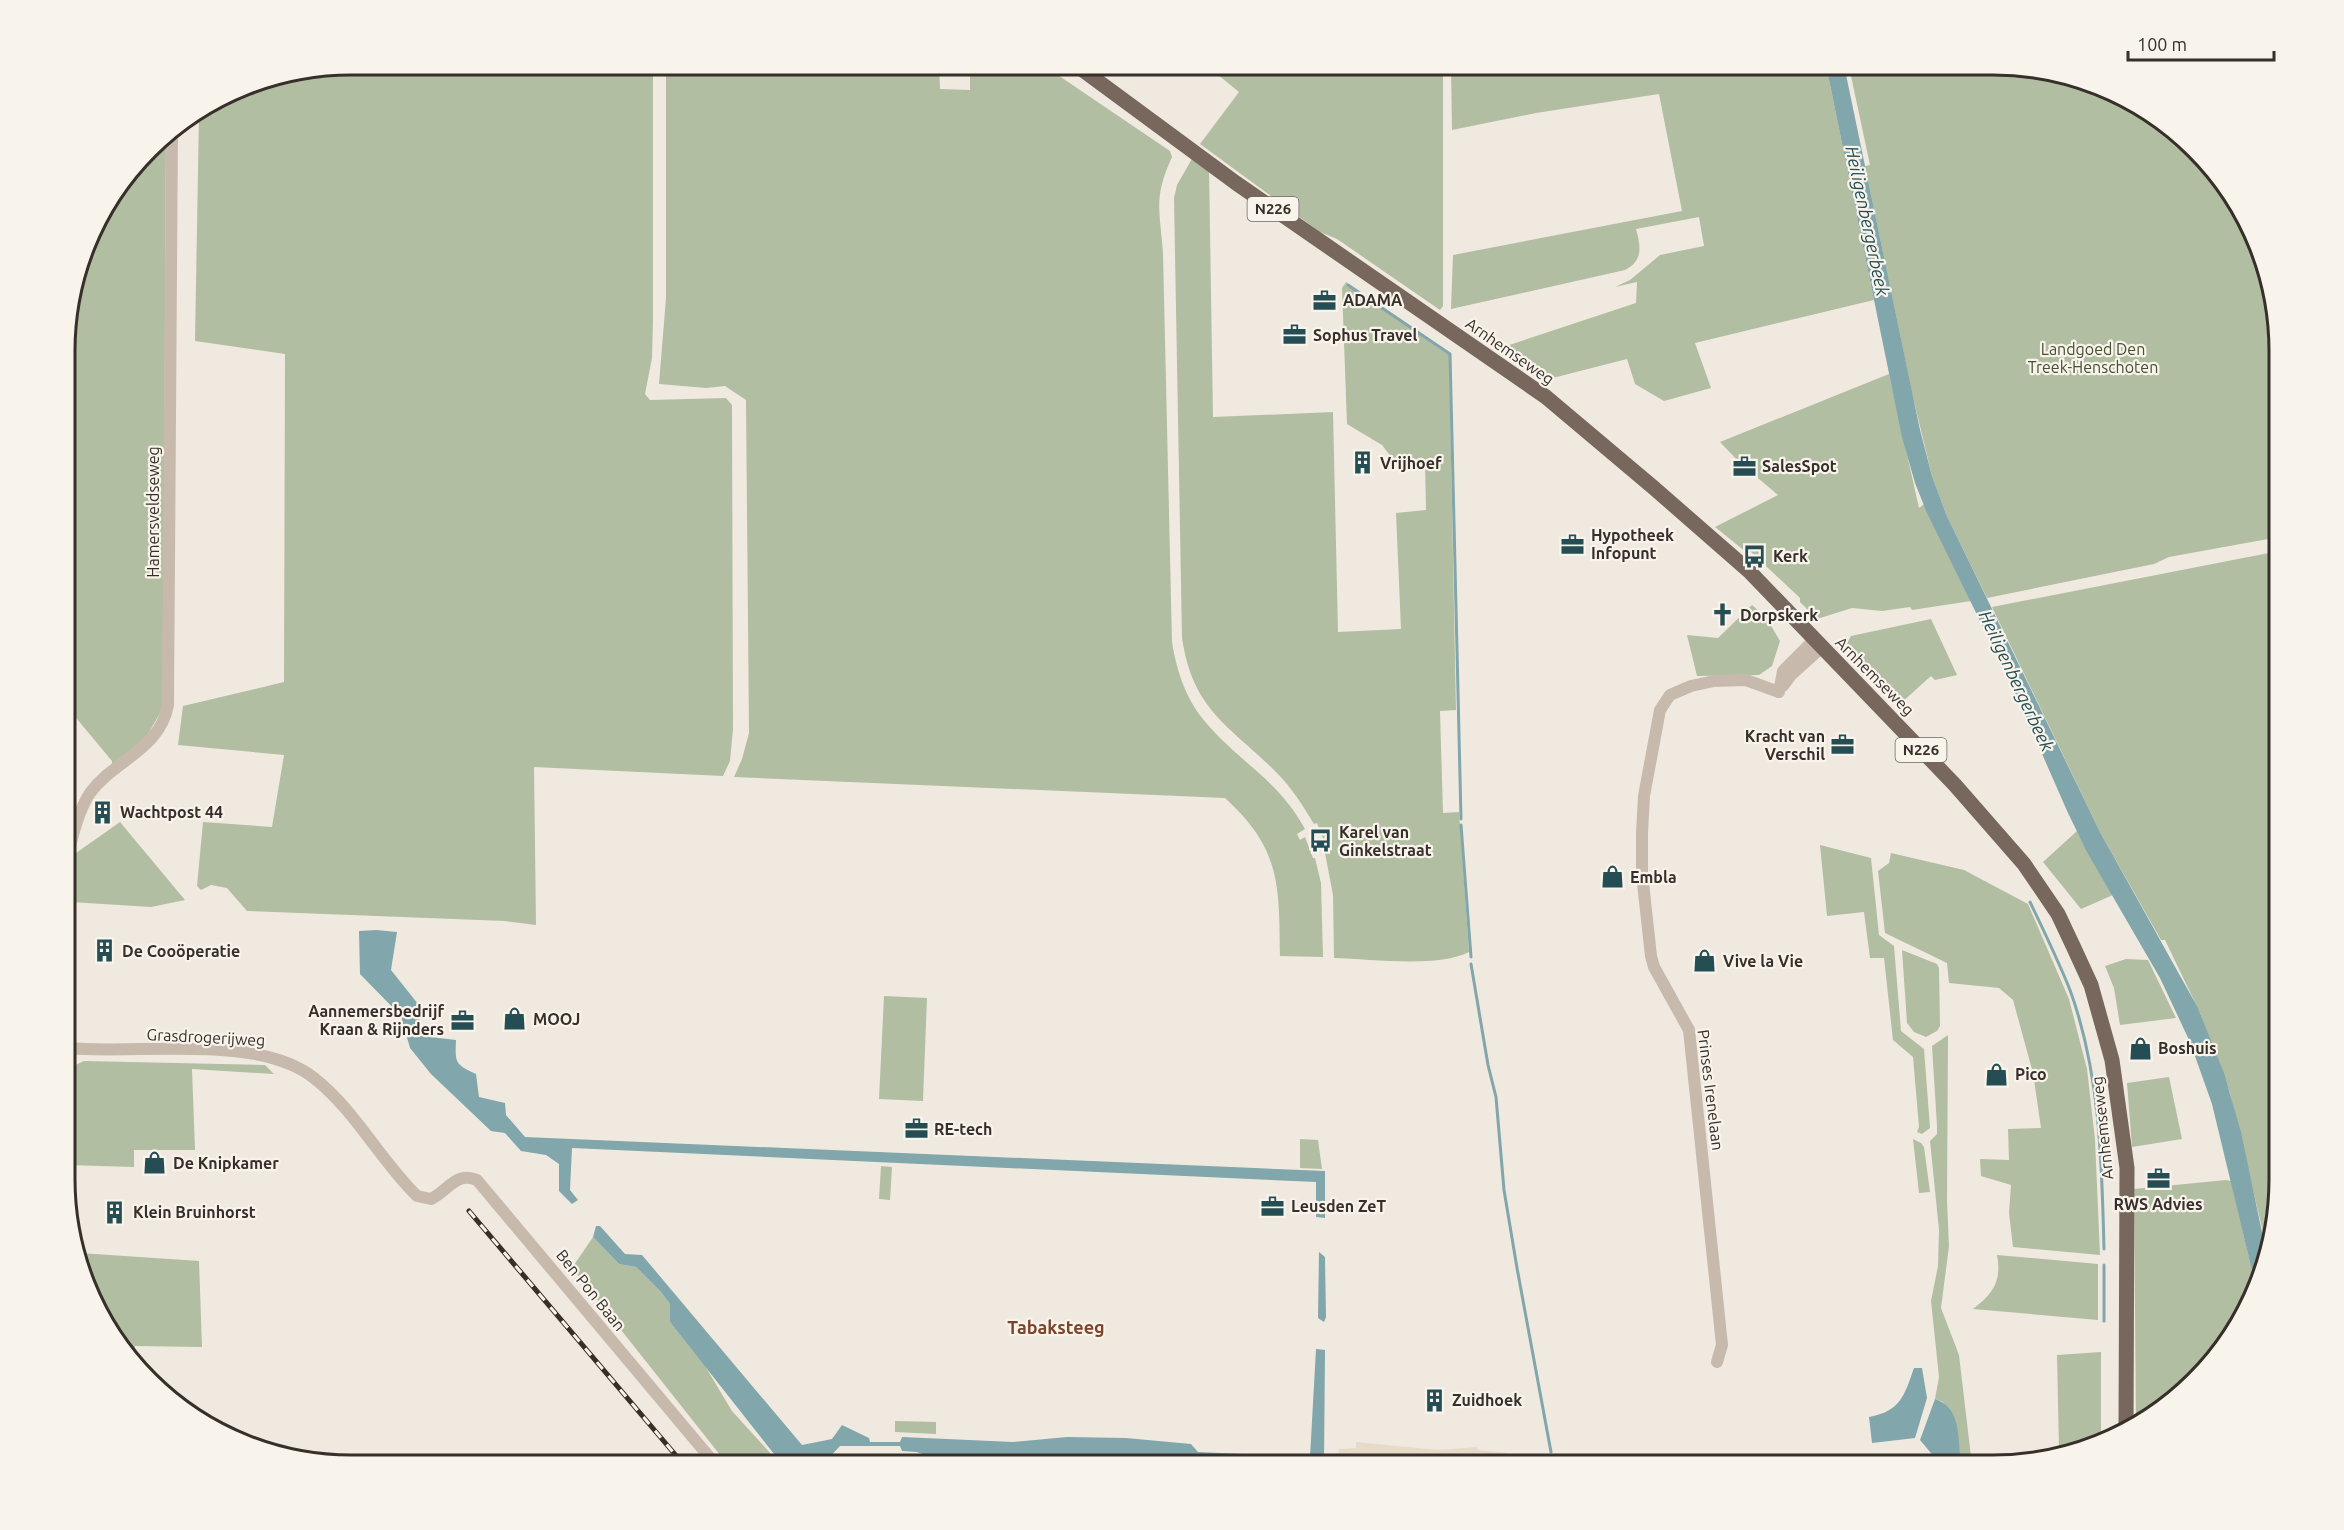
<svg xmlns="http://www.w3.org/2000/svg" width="2344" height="1530" font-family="Ubuntu,sans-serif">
  <rect width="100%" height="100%" fill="#f0e9df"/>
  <path fill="#b2bea1" d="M351 65H653V319L652 358 645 394 650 400 726 398 732 405 733 729 730 761 723 776 534 767 536 925 505 921 247 911 227 888 211 885 201 890 197 886 203 822 272 827 284 755 178 745 183 706 284 682 285 354 195 341 199 113 242 86Z
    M666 65H939L940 89 970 90V65H1043L1170 151 1172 157C1153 198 1160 211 1163 253L1172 642C1177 673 1187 702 1208 725 1242 764 1279 781 1305 829L1297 834 1300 840 1305 837 1313 858H1315L1321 883 1323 957 1280 956C1279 885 1281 849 1225 798L734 777 742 759 749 733 746 400 725 386 706 388 659 384 666 298Z
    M1206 65H1443V306L1440 310 1337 239 1320 232 1200 144 1239 92Z
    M1451 65H1826L1874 300 1695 343 1711 388 1664 401 1635 384 1627 359 1541 381 1497 349 1636 303 1637 282 1615 287 1630 280 1660 255 1704 246 1699 217 1636 229C1641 247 1643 261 1625 270L1451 309 1453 255 1682 211 1659 94 1536 113 1452 130Z
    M1844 65H1993L2085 80 2152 113 2241 208 2279 333V537L2169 557 2154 564 1987 598 1946 514 1932 476 1912 393 1865 166 1870 165 1851 76H1846Z
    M166 133 163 708 145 739 112 768V761L67 707V314L94 224Z
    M1193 157 1209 168 1213 417 1333 412 1338 632 1401 629 1396 513 1426 510 1425 460 1392 458 1382 445 1347 424 1342 288 1346 282 1443 351 1449 352 1456 710 1440 711 1443 813 1459 812 1469 952C1438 968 1371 959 1334 958L1333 895 1325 853 1328 851 1317 823 1314 824C1303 806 1292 788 1276 772 1229 725 1193 711 1182 638L1174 198 1177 185Z
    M1889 374 1919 508 1924 504 1971 601 1912 610 1910 607 1882 611 1852 608 1817 619 1800 602V598L1751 552H1746L1715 527 1778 495 1740 463 1720 442Z
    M2279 551V1197L2268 1253 2230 1093 2200 1013 2165 940H2161L2100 832 1992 607Z
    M1752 605 1766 617 1780 641 1772 666 1759 675 1697 676 1687 635 1718 638Z
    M1931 619 1957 675 1935 680 1931 676 1900 704 1845 647 1851 636Z
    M120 822 185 900 151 907 71 902 67 896 76 853Z
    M2077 831 2113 895 2081 909 2043 862Z
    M1820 845 1871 858 1879 935 1894 946 1901 1031 1924 1049 1930 1128 1922 1134 1917 1132 1919 1127 1913 1057 1893 1040 1884 958H1870L1864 912 1827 916Z
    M1891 853 1964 870 2028 904 2069 999 2087 1069 2095 1140 2100 1255 2013 1247 2009 1213 2011 1185 1981 1176 1980 1159 2009 1160 2008 1129 2041 1128 2033 1073 2013 1000 1999 988 1949 983 1947 963 1885 933 1878 871 1889 863Z
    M1902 950 1937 964 1939 968 1940 1026 1937 1031 1926 1037 1914 1032 1907 1023Z
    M2126 959 2148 960 2176 1018 2120 1025 2114 988 2105 966Z
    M884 996 927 998 923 1101 879 1099Z
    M1948 1035 1947 1201 1949 1246 1941 1308 1959 1355 1972 1465H1951L1960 1454 1943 1402 1935 1399 1939 1377 1931 1301 1938 1266 1939 1230 1930 1141 1937 1134V1126L1932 1046Z
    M84 1061 265 1065 274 1074 192 1069 195 1150H134V1167L67 1165V1069Z
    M2169 1077 2182 1139 2132 1147 2127 1083Z
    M1300 1139 1318 1140 1322 1169 1300 1168Z
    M1913 1139 1921 1143 1924 1147 1930 1192 1919 1193Z
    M881 1166 892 1167 890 1200 879 1199Z
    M2226 1180 2231 1181 2256 1287 2231 1338 2136 1427 2134 1189Z
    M593 1237 619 1264 636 1267 661 1292 670 1304V1322L705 1366 732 1411 781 1465H728L572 1268Z
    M80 1253 199 1261 202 1347 135 1346 134 1356 103 1323Z
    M1997 1255 2098 1264V1320L1973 1309C1993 1294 2002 1281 1997 1255Z
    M2101 1352V1438L2059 1450 2057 1355Z
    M895 1421 936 1422V1434L895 1432Z"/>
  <path fill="#e7dbc8" d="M1356 1442 1439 1450 1477 1447 1478 1450 1507 1453 1509 1458H1535V1465H1378L1366 1460 1350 1465H1336L1339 1449 1356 1448Z"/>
  <path fill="#81a6ab" d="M1826 65H1844L1920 430 1932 476 1946 514 2100 832 2198 1008 2224 1073 2241 1132 2267 1256 2264 1271 2256 1287 2212 1104 2190 1042 2160 978 2087 852 2068 813 2014 690 1927 513 1915 483 1902 437Z
    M376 930 397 932 391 970 418 1004 421 1036 456 1040C455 1063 455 1064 476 1074L479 1097 505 1103 506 1115 525 1137 1325 1171V1218L1316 1217V1182L572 1148 570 1190 578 1200 572 1204 559 1191V1164L546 1155 521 1151 505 1133 491 1131 431 1074 410 1048 401 1016 360 974 359 931Z
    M596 1226H600L625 1254 642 1255 802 1445 832 1439 842 1425 869 1438 870 1442H900L902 1437 1013 1442 1067 1437 1126 1438 1191 1444 1198 1452 1310 1457 1316 1349 1325 1350 1324 1462 1322 1465H1257L1171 1460 1149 1465H1089L998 1457 937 1459 917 1452 902 1451 900 1446H840L822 1465H789L778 1459 670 1322V1304L661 1292 636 1267 619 1264 593 1237Z
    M1319 1252 1325 1257 1326 1317 1324 1322 1318 1318Z
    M1914 1368H1922L1927 1398 1915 1438 1872 1443 1869 1417C1901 1411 1904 1396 1914 1368Z
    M1935 1399C1959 1407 1958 1432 1960 1454L1951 1465H1941L1920 1440Z"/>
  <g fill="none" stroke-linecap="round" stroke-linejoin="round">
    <path stroke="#81a6ab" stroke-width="3" d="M1348 285 1450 354 1461 819
      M1461 825 1471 957
      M2030 902C2044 931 2058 960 2070 990 2100 1072 2102 1163 2104 1249
      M1471 964 1488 1065 1496 1097 1504 1190 1517 1268 1551 1452
      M2104 1265V1321"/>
    <path stroke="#c7baac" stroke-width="12" d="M1783 686 1791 675 1821 648
      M1779 692 1783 671 1814 640
      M67 859C72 838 78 811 90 793 114 760 160 750 168 705L172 129
      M67 1048C138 1055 257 1033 314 1078 355 1110 380 1160 417 1196L431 1199C448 1191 456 1171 477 1180L716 1465
      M1717 1362 1722 1345 1689 1030 1654 967 1651 956 1642 874V833L1644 796 1660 710 1670 695 1691 686 1714 681 1746 680 1779 692"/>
    <path stroke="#77675d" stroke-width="15" d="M1076 65 1236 183 1546 397 1654 488 1749 571 1955 785 2024 864 2058 914 2074 948 2091 985 2112 1060 2127 1168 2126 1430"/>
    <defs>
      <path id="rail" d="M469 1211 684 1465"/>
    </defs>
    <use href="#rail" stroke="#362f2a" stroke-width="5"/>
    <use href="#rail" stroke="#f8f3eb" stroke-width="3" stroke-dasharray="9" stroke-linecap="butt"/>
  </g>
  <defs>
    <symbol id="office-bare" viewBox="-9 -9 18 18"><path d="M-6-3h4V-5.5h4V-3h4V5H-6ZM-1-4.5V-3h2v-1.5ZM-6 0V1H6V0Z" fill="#244e54" stroke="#f8f3eb" stroke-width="2.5" paint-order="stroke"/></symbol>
    <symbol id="building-bare" viewBox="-9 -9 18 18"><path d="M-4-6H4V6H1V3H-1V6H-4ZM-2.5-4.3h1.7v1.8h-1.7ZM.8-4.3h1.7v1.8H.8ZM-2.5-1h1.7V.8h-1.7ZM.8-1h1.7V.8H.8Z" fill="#244e54" stroke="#f8f3eb" stroke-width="2.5" paint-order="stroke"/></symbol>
    <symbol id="bus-bare" viewBox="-9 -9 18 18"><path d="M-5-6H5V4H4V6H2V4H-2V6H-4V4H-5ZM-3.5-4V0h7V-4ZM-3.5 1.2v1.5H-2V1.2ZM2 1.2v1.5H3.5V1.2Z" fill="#244e54" stroke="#f8f3eb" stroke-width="2.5" paint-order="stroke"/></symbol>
    <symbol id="church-bare" viewBox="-9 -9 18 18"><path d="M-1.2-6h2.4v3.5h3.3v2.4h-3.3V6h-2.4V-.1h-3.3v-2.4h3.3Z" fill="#244e54" stroke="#f8f3eb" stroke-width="2.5" paint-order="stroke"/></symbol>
    <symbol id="shop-bare" viewBox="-9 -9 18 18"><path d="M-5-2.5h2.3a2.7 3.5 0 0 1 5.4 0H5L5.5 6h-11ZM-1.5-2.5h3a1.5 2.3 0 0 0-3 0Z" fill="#244e54" stroke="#f8f3eb" stroke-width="2.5" paint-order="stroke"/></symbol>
  </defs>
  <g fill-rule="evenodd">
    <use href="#office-bare" x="1308" y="284" width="33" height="33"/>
    <use href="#office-bare" x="1278" y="318" width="33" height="33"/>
    <use href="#building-bare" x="1346" y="446" width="33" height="33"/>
    <use href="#office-bare" x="1728" y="450" width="33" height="33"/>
    <use href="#office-bare" x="1556" y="528" width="33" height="33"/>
    <use href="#bus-bare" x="1738" y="540" width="33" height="33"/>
    <use href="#church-bare" x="1706" y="598" width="33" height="33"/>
    <use href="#office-bare" x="1826" y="728" width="33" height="33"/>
    <use href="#building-bare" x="86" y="796" width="33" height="33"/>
    <use href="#bus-bare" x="1304" y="824" width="33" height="33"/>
    <use href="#shop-bare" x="1596" y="860" width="33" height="33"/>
    <use href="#building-bare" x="88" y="934" width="33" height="33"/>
    <use href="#shop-bare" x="1688" y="944" width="33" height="33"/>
    <use href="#shop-bare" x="498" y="1002" width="33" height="33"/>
    <use href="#office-bare" x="446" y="1004" width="33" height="33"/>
    <use href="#shop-bare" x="2124" y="1032" width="33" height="33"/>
    <use href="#shop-bare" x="1980" y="1058" width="33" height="33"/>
    <use href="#office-bare" x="900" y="1112" width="33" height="33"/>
    <use href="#shop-bare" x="138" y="1146" width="33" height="33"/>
    <use href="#office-bare" x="2142" y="1162" width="33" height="33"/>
    <use href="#office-bare" x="1256" y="1190" width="33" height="33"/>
    <use href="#building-bare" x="98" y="1196" width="33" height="33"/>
    <use href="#building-bare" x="1418" y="1384" width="33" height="33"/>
  </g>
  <g text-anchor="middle" stroke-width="4.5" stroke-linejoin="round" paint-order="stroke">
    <g fill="#f8f3eb" stroke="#706a64" stroke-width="1.5">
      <rect x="1247.5" y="197" width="51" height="24" rx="4.5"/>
      <rect x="1895.5" y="738" width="51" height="24" rx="4.5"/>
    </g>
    <g font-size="15" font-weight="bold" fill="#362f2a">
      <text x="1273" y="214">N226</text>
      <text x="1921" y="755">N226</text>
    </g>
    <g font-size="16" font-weight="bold" fill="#362f2a" stroke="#f8f3eb" text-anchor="start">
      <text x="1343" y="306">ADAMA</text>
      <text x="1313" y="341">Sophus Travel</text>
      <text x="1380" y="469">Vrijhoef</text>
      <text x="1762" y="472">SalesSpot</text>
      <text x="1591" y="541">Hypotheek<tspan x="1591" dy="18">Infopunt</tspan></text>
      <text x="1773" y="562">Kerk</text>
      <text x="1740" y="621">Dorpskerk</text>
      <text x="1825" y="742" text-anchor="end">Kracht van<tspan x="1825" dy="18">Verschil</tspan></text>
      <text x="120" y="818">Wachtpost 44</text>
      <text x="1339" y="838">Karel van<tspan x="1339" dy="18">Ginkelstraat</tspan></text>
      <text x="1630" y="883">Embla</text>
      <text x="122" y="957">De Cooöperatie</text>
      <text x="1723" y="967">Vive la Vie</text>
      <text x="444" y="1017" text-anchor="end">Aannemersbedrijf<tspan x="444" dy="18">Kraan &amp; Rijnders</tspan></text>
      <text x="533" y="1025">MOOJ</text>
      <text x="2158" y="1054">Boshuis</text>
      <text x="2015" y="1080">Pico</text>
      <text x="934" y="1135">RE-tech</text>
      <text x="173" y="1169">De Knipkamer</text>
      <text x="2158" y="1210" text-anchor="middle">RWS Advies</text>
      <text x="1291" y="1212">Leusden ZeT</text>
      <text x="133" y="1218">Klein Bruinhorst</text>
      <text x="1452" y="1406">Zuidhoek</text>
    </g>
    <g font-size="16" fill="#445231" stroke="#f8f3eb">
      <text x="2093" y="355">Landgoed Den<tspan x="2093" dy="18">Treek-Henschoten</tspan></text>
    </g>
    <g font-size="16" fill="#362f2a" stroke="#f8f3eb">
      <text transform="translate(1510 351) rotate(35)" y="6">Arnhemseweg</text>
      <text transform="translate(153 512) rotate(-90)" y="6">Hamersveldseweg</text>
      <text transform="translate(1875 676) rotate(45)" y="6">Arnhemseweg</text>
      <text transform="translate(206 1037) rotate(3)" y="6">Grasdrogerijweg</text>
      <text transform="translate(1711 1090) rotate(83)" y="6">Prinses Irenelaan</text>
      <text transform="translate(2102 1128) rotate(-96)" y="6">Arnhemseweg</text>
      <text transform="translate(591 1290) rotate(51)" y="6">Ben Pon Baan</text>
    </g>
    <g font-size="18" font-style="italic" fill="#244e54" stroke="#f8f3eb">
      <text transform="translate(1867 221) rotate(78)" y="6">Heiligenbergerbeek</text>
      <text transform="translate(2016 681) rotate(65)" y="6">Heiligenbergerbeek</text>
    </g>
    <g font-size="18" font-weight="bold" fill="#7d442c" stroke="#f8f3eb">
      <text x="1056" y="1334">Tabaksteeg</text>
    </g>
  </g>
  <path d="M0 0H2344V1530H0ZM351 75H1993A276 276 0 0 1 2269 351V1179A276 276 0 0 1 1993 1455H351A276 276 0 0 1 75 1179V351A276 276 0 0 1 351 75Z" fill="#f8f3eb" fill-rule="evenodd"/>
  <path fill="none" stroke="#362f2a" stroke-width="3" d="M351 75H1993A276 276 0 0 1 2269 351V1179A276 276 0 0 1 1993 1455H351A276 276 0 0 1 75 1179V351A276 276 0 0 1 351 75Z"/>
  <path d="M2128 51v9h146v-9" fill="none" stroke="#362f2a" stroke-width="3"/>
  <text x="2137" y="51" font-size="18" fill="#362f2a" stroke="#f8f3eb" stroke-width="4.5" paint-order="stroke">100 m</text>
</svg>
